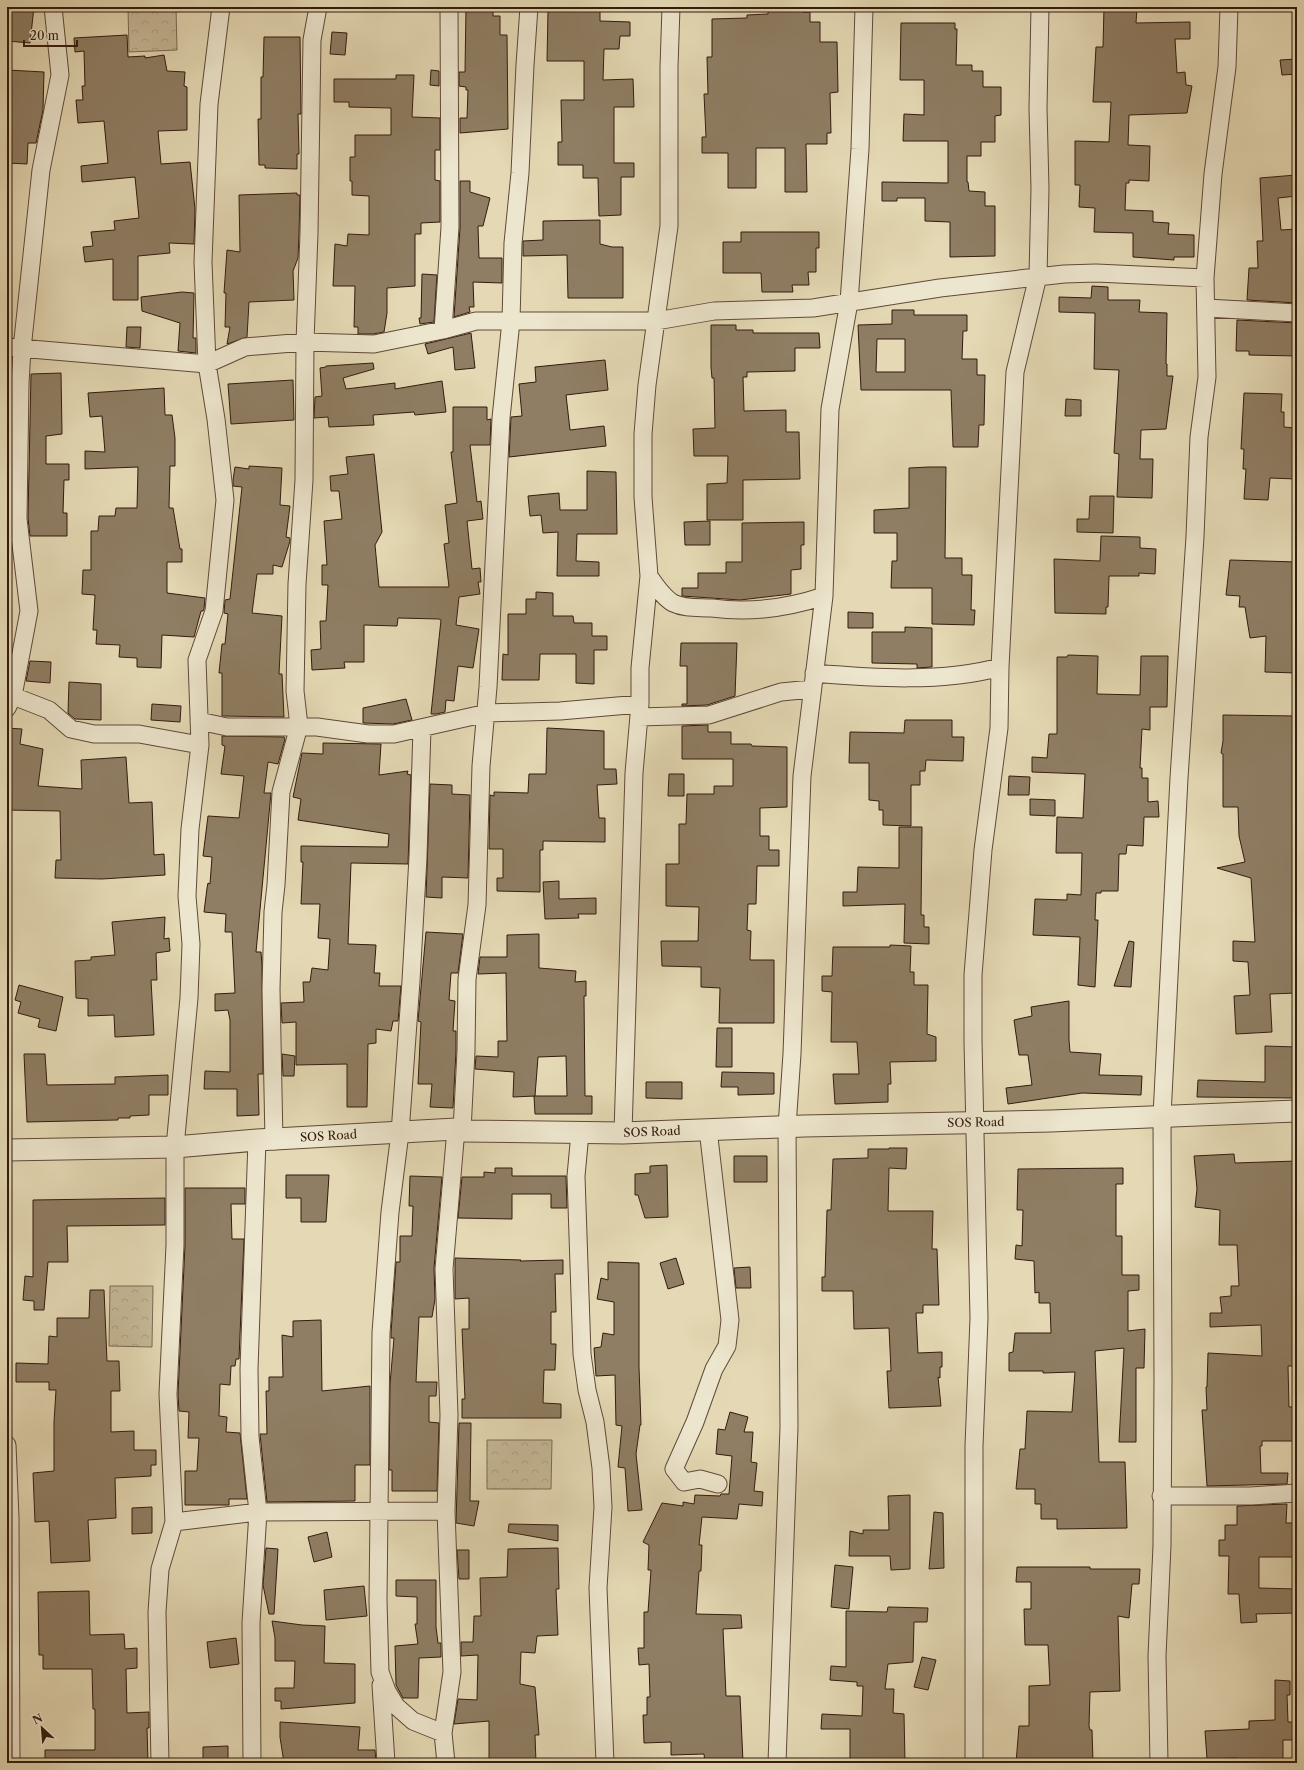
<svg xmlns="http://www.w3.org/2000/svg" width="1304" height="1770" font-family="'Libre Caslon Text',serif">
  <defs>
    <pattern id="park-crowns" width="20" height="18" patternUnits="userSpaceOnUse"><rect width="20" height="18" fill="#c6b998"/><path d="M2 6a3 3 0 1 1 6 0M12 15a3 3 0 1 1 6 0" fill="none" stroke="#ab9e82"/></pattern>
  </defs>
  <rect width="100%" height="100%" fill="#e4d9b4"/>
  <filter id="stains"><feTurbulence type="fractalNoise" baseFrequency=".005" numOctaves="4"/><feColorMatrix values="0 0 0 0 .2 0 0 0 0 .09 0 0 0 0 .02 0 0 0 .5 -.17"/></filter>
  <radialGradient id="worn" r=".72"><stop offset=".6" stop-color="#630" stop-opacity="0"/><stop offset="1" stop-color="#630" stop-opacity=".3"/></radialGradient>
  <path fill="url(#park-crowns)" stroke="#7c6a53" d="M176 7 177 50 129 52 128 8Z
    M110 1286H153L152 1347 109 1346Z
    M487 1440H552L551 1489H487Z"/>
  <path fill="#8f7e64" stroke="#331b0e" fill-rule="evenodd" d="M7 7H34L30 43 7 41Z
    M466 7H493V16H500V35H507L508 129 460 133V118H467L468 90H466V87L459 86V72H465Z
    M561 7H600V21L630 22V36H620L619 49H604L603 80 633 79 634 107H614V163H634V177H621V215L599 216 598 178H583V165H558V142H562L561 100H584V61H547L548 11H561Z
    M768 7H803V12H810V22H820V42H837L838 92 830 93 831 133H827V144H806L807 192H785V148H756V188H728V153H702V137H706L704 94H708L707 57H712V19L747 18V15L768 14Z
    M1104 7H1137L1136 23 1190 22V39H1175L1177 73 1185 72 1186 85 1192 86 1187 113 1129 115 1128 145 1150 146 1149 181 1129 180V183H1126L1125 210 1153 211V222L1169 223 1168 234 1194 235V257H1174V260L1133 257V233L1094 232 1095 208 1079 207 1080 185H1075V141L1109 142 1111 102H1093L1096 47H1103Z
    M901 23H955V29H957L956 65H972V71H983V87H1001V115L995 116V142H981V156H967V182H968L969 191 985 192V206H995V256L950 257V222L925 221V198H897V201H882V182L948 183V141H903L904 114 924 115V80H900Z
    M332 32 347 33 345 55 330 54Z
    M127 35 128 57 145 56V58L164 55 167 71 185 72 184 86 187 87V130L158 131 161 164 190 162 195 209 194 244 169 243 170 253 138 256V300H113V259L85 262 83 247 93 246 91 232 115 230 114 221 139 218 135 177 82 182 81 166 108 163 104 121 78 123 76 100H83L82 86H85L84 51 75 52 74 38Z
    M264 37H300L301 114H298L299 154H297V169L265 168V165H259L258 119H261V77H263Z
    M1297 59V74L1282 75 1280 60Z
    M7 70 44 72 43 110 36 143H28L27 164 7 163Z
    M431 70 439 71V86L430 85Z
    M396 75H414L412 117 440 118V150H435V180L440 181V222L421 223V234H415V286L387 288V313L384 332 373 334H358V327H354L355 286H333L335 244 347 246 348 234 369 235V196L352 195V181H350V157H355V135H391V108L349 107V102H334V79H396Z
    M1296 175 1297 196 1278 198 1281 230 1297 229V303L1247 300 1249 268H1258L1257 241H1263L1260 178Z
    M460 181H470V192L490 198 483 226H478L479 258H502V283L473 282 474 307H469L470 312 454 317 460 228Z
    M297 193V195H300L299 233 298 258 293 271 294 300 249 302 247 337 227 344 230 327H225L226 293H224L227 250 240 252 239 195Z
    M600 220V244L612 247H623V298H568L567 255 523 256V241L543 240V221Z
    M741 232H819V248H816V272H808L809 285H792L793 292H762L761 273H723V242H741Z
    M422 274 437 275 434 322 420 324 419 318H421Z
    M1092 286 1108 287V300H1140L1139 312 1167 313 1166 364H1167V376H1173L1166 429 1141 430 1140 459H1153L1152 498 1117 497 1119 454 1114 453 1119 370 1094 369 1095 313 1059 312V297L1091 298Z
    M182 292 194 293 193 338H196V353L178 351 180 323 142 311 141 297Z
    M892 310H914V315H967V331H963L962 359H977V375H985L984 425H979L978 447H953L951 390H861L858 325 892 324ZM877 339H905V372H876Z
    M1237 320 1297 323V356L1249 355V351H1236Z
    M711 325H736V330H753V333H819L820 348H795V371L747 372V377H743L744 411 786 410V432H799L800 479 743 480V520H707V484L727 483 728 456H694L693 429 715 428 714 378H712L711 367Z
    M127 327H141L140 348 126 347Z
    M471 333 475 368 455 370 453 347 428 354 425 344Z
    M605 360 608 390 566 395 570 430 604 426 606 446 509 457 511 417 522 416 519 384 536 382 535 367Z
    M373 363 374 369 343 378 346 389 395 383V389L442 381 446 412 415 415 414 412 373 415 374 425 329 427 328 417 314 418 315 397 322 396 320 368 326 367V366Z
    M61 373 62 434 46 436V464H69V480H64L63 513H67V536H30L28 518 31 374Z
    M7 374H11L10 414H7Z
    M293 380 294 420 231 424 228 384Z
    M164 388 165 415H172L175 438V466H170L169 508H173L180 549H182V562H167V593L205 598 204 609 203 611H201L194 637 162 635 161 668 137 667V658L119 657 120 645 96 644 97 630H93L95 595 82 594 83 570H91V531H98L99 516H115L116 508H137L138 467 85 469V451L105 452 102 416 90 417 88 393Z
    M1244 393 1282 394 1281 412H1284V427L1295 428V439H1297L1296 479 1270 478 1268 500 1244 499 1246 469H1243L1244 449H1241Z
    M1066 399 1081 400V416H1065Z
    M453 407H487V420L491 419 490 445H470L477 502 481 501 483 519 467 521 472 569 480 568 481 582H478L480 594 459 597 456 625 479 629 473 668 458 666 454 701 446 700 445 712 436 714H431L441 620 439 619 398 618 397 626 364 625V662H344L345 668 312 670 311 650 321 649 320 621H326L328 585H322V565H327L324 521 342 519 339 491H331L330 476 348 474 346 457 374 454 382 532 375 545 379 587H449L444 544 449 543 445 505 457 503 451 452H453Z
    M249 466 282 468 280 505 290 506 286 537 290 538V541L282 567 273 565V574H257L252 613 282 616 279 674H282L284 717 222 716V673H219L222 644H225L228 614 224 613 225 600 230 599 242 487 233 486V480L235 467 249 469Z
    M929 467H946L945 558H962V575H972L971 610H975L974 625 932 624V588H891L892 561H897V533H874V510L909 508V468Z
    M587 471 616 472 617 534H577L576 561 599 562V576H557L558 532 543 533 541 515 530 516 528 496 559 493 560 510H587Z
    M1090 496H1114L1113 533 1077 532V519H1089Z
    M710 521V545H685L684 522Z
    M804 522V545H801V569L791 570V594L740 600 682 596V588H698V573H726V562H742V523Z
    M1101 536 1140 537V548L1156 549 1155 574 1139 573V576H1109L1108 607H1106V614L1055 613 1054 559 1100 561Z
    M1230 560 1297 562V673L1265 672 1266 636 1250 638 1245 607H1239L1240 596 1226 595Z
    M536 592 553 593V616H573L574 623H592V636H607V650H594V684L576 683V654H540L539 680H502L503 654 508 655V614H526V599H536Z
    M848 612 873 613V628H848Z
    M905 627 932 628V667L917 668V664L872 663V632H905Z
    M681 643H737L735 696 707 705 682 706V704H687V666H680Z
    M1068 655 1098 656 1097 694 1140 695 1141 656H1168L1167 707H1150V730L1142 729 1140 768H1142V778H1148V802L1158 801 1159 817H1144L1143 846 1127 845 1126 854H1119L1118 891H1101V893H1096L1095 920H1098L1095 987 1078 985 1080 937 1033 935 1035 899 1067 900V894L1081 895 1082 853H1056L1057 817 1083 818 1085 774 1032 772V757L1047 758 1049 734H1057V657H1067Z
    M30 661 51 662 50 683 26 681Z
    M69 682 101 684V720L75 719 68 713Z
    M406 699 412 720 393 724 363 723V708Z
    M152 704 181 706 180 722 151 720Z
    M1223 715 1297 716V911H1295L1297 993 1270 994 1272 1032 1236 1034 1234 996 1250 995 1248 962 1233 961V941L1255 942 1251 878 1217 868 1245 862 1239 836 1238 807H1223V754L1221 753 1223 741Z
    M905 720H952V737H964L963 761 926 760 925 771H920V785H911V826L883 825V810H879V801L869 800V763H849L850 732 904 733Z
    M708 725V732H731V744H751L752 746 787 747V807L760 808V836H769V850H779V866H757L756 904H748L747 930 751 931 750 960H774V1023H719L720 988 701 987V967L662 966 661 941H698L699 907 666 906V864H679V824H686L687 794H714V786H733V759H682V726Z
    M7 728 22 729 20 744 43 749 38 786 82 789 81 760 126 757 129 803 152 802 154 855 164 854 165 875 102 879 55 878 56 860H61L60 811 7 810Z
    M547 728 604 731V769H616L617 784 597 785 599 818H605V842L543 841V850H540V892L497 891V878H503V849H489L490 795 494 796V792L528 793 529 774H546Z
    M222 736 284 737 285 739 278 764 268 762 264 793H271L256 952H261L262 965 263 1074H258L259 1115 237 1116V1089H204L205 1071 230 1072V1020L228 1010 215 1011V994L235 993 232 932H225L226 914 204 912 207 888 208 883 210 884 212 857 203 856 208 816 239 818 244 776 221 774 225 746 222 745Z
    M323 743 381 744 379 775 408 771 407 774 411 775 408 864 351 863 348 944 376 945 374 973H380L379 986H401L398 1021H393L391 1031 376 1029V1043L368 1044 367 1107H347V1064L296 1065V1022L282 1023 281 1003 304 1002 303 982H310L312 968 328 970 330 939 318 938 320 904H301L303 862H301V846L388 847 389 834 298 820 301 799 293 797 302 753 323 754Z
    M669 774H684V796H668Z
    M1009 776 1030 777 1029 795H1008Z
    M430 784 452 785V794L470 795 468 878 442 877V898L426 897Z
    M1030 799 1055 800V816L1030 815Z
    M899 827H922L921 915H924V927H929V944L904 943 905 904 843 906V892H857L858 867 899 868Z
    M559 881V899L596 898V914H578L579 918 545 919 543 882Z
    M165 917 164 939 169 938 170 951 156 953 157 980H151L154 1035 115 1037 114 1015 88 1016V999L76 998 75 961 91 960V957L115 955 112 922Z
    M426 932 463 934 458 973H451L449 1000 455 1001 453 1031H456V1051L453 1108 430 1107 432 1084H418L421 1022 418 1021Z
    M539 934V968L576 971 575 982 586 981V996H584L585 1096H592V1114H535L534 1096H567L566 1056 538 1057 535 1096 513 1097 514 1072 475 1069 476 1056 498 1057V1041H507L506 973 478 974 480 957H507V935Z
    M1129 941 1134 942 1131 987 1114 986Z
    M890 945 911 946 910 972H914V985H928L927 1034 936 1037V1061L890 1062 891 1084H888V1102L835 1104 833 1074H859L857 1042H831L832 992 822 991V976H832L833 947H890Z
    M19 985 63 997 56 1031 38 1027 40 1019 18 1013 21 1002 15 1000Z
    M1069 1001V1040L1070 1052 1101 1054 1099 1075 1142 1076 1141 1095 1082 1093 1008 1104 1006 1088 1032 1085 1028 1055H1019L1014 1020 1032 1016 1031 1007Z
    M717 1028H732V1067H716Z
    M1265 1046 1297 1047V1098L1197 1097 1198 1080 1265 1082Z
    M24 1054H45L47 1085 115 1084V1077L168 1075V1095H149V1115L130 1116V1118H118V1120L27 1122Z
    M282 1054 295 1056 294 1076H283Z
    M722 1072 774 1073V1094L738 1095V1087H721Z
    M646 1082H682V1099L646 1098Z
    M889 1148H907L906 1169 889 1168 888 1211H933L932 1249H937L939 1305H923V1313H916L918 1353 942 1352V1367H940V1378L938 1377 941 1406 889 1408 887 1371H891L889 1328 854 1329 853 1291H822V1277H825L827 1210H831L833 1159 868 1158V1149H889Z
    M1234 1154 1235 1163 1297 1161V1366H1288L1289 1407H1297V1441H1262V1446H1260L1261 1473H1288L1287 1484 1207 1486 1202 1410H1207L1206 1387H1207L1208 1353 1262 1356 1261 1325 1210 1327V1313H1222L1220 1297 1231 1296V1286H1239L1237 1245H1219L1220 1210 1195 1207 1197 1189 1194 1156Z
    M734 1156H767V1182H734Z
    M667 1165 668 1217 645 1218 638 1195H635V1174L650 1173V1166Z
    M495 1168H512V1176H566L567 1208H551V1194H512V1219L458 1218 462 1177H484V1172L495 1173Z
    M1123 1168V1184H1116V1236H1122V1275H1139V1290L1128 1291V1331L1145 1329 1144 1368H1136V1442H1119L1124 1348 1095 1351 1099 1462H1125L1127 1528 1057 1529V1519H1041V1504H1035V1489H1016L1020 1449H1025L1027 1411 1072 1412 1075 1372 1043 1373V1371H1009V1353L1013 1352 1015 1333H1051L1050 1303H1039V1292L1035 1293 1034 1261 1015 1259 1016 1245 1022 1246 1023 1210H1017L1018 1169Z
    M286 1175H329L326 1222H301V1198H286Z
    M410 1176 442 1177 434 1268 435 1299 432 1317H419L416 1382H437L436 1396H429V1422L439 1423 437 1491H392V1470H389L390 1384 394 1338H391V1333L396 1262H400V1236H412L413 1206H409Z
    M185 1188H245V1204H231L232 1239H244L239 1359H236L235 1366H231L230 1385 220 1384 219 1416 227 1417 226 1432 240 1433 247 1499H229V1505H185V1471H197L199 1438H188L189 1412 179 1411 178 1394 185 1245Z
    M165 1198V1225L67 1226 68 1262H48L44 1310H34V1301L23 1300 25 1276 33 1277V1200Z
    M455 1258 521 1260 520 1261 563 1260V1274H555L556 1312H551V1344H556L555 1370H544L543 1403 561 1404V1418H462V1399H465L462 1329H469V1298L455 1299Z
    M676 1258 684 1284 668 1289 660 1263Z
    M608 1262 639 1263V1367L641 1425H640L636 1454 642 1510 628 1511 625 1468 618 1467 622 1426 616 1425 615 1375 596 1376 594 1348 601 1347 603 1333 614 1335V1302L597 1299 601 1278 608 1280Z
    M750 1267 751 1288H736L734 1268Z
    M90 1290H104L107 1361H119L120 1391H111V1432L134 1431V1450H156V1465H151V1476L115 1478 116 1518 88 1520 90 1561 51 1563 49 1521 35 1522 33 1473 54 1471V1422L56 1390H49V1382H16V1363L48 1364 49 1336 57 1337V1318H89Z
    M321 1320 322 1391 370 1386V1465H355V1501L267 1502 260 1434H267L266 1391H269V1377H283L282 1335 293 1337V1321Z
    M730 1412 748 1417 744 1432H753L751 1462 757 1463 754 1491 763 1492 762 1506 739 1504 737 1519 702 1517 699 1545H702L701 1571H699L696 1614 741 1615 742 1628 723 1629 726 1696H740L743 1762 705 1763 704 1754 671 1755V1742L644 1743 643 1715H647V1697H650L649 1664 639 1665 638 1648H644V1612H648L651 1570H648L649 1545 643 1542 662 1503 683 1506V1502L694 1504 695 1495 720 1496 721 1494H729L732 1456 716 1454 718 1429 725 1430Z
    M459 1423H471L470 1501H479L474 1526 456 1523Z
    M910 1495V1569L891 1570 890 1556H849L850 1531 863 1534V1530H889L888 1496Z
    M1287 1504 1286 1523H1297V1557H1259V1588L1297 1589V1613L1256 1614 1257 1622 1241 1623 1239 1594H1228L1229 1556H1219V1540H1225V1525H1237V1506Z
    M152 1507V1533L132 1534V1508Z
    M934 1512 943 1513 944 1568 929 1569Z
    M509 1524 558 1525V1541L508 1532Z
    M327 1532 332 1557 314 1562 308 1537Z
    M266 1548 278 1549 274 1614H269L263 1585Z
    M558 1548 559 1589H556L558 1635 537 1636 535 1653 521 1652 520 1684 535 1687 539 1735H535L536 1763H489V1721L454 1724 458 1699 477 1700 478 1655 461 1656V1642H473L474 1616H481L480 1578 507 1577 508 1549Z
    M457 1550H469V1579H459Z
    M835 1565 853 1567 849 1609 831 1607Z
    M1017 1567H1090V1569H1140L1139 1584H1132L1129 1618 1118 1616 1120 1691 1090 1692 1089 1726 1090 1730H1092L1093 1763H1016L1019 1726H1029V1686L1050 1685 1048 1645H1025L1024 1609H1031V1582H1016Z
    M396 1580H436V1627L438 1643H441V1657L419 1658 418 1698H403L396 1685 395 1646 418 1644 415 1624H417V1597L396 1596Z
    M364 1586 367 1616 326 1620 324 1590Z
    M89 1591 90 1635 124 1634 125 1649 137 1648V1668L126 1669 127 1713 149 1712V1728H147L148 1763H45V1750H95V1709H93L92 1669H43V1655H39L38 1592Z
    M888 1607 928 1608 927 1622H914L913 1662 888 1664 885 1689H894L893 1713 904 1714 905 1763H850V1729H821L822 1714 862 1716 863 1686H857V1682L830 1680 831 1666 846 1667V1611L887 1612Z
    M272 1621 302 1625 325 1626 324 1663 355 1664V1703L281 1709V1701H275V1688H294L295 1661H275V1638Z
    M236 1638 239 1664 210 1668 207 1642Z
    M922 1657 936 1660 928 1690 914 1687Z
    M1275 1680 1290 1681V1695H1287L1288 1722H1297V1740H1283V1763H1237V1758L1207 1759 1205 1731 1249 1729V1721L1275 1720Z
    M280 1722 360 1727 358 1750H375L376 1763H284L280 1737Z
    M228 1746V1763H203V1747Z"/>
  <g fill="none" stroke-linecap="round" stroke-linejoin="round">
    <defs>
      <path id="minor" d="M1206 308 1297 313
        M443 330 450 227 449 7
        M7 347 207 364 245 347 305 342 374 344 443 330 476 321H656L714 311 813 308 940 288 1064 274 1096 273 1205 278
        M649 576C655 585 663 597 673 603 685 609 699 607 712 608 749 613 788 608 824 596
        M814 673C872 678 944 683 1000 667
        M13 696 29 611 18 519 20 383 22 349 41 170 60 75 53 7
        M7 708 13 696 49 710 71 729 94 734H139L200 745
        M639 717 709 715 781 692 812 689
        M199 721 227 727H317L368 734H394L487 713 560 711 640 704
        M422 728 418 857 411 981 400 1133 390 1212 381 1333 378 1601 380 1672 387 1691 396 1706 413 1721 443 1733
        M708 1129 730 1320 727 1346 714 1369 695 1422 674 1469 684 1482 700 1479 718 1484
        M462 1131 466 1051 467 979 477 905 481 766 488 687 501 418 511 321 513 243 520 173 525 65 529 7
        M580 1133 576 1176 582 1354 587 1390 595 1422 601 1468 603 1507 598 1588 605 1763
        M623 1133 634 773 640 704V668L649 576 643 497V434L647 385 669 226V67L671 7
        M274 1141 271 989 273 912 276 885 281 792 299 726 295 691 297 584 304 480 305 342 309 233 312 40 318 7
        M7 1445 10 1518 11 1763
        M1161 1496H1251L1297 1493
        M174 1522 258 1512 446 1511
        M381 1685 386 1763
        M160 1763 157 1612 160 1569 174 1522 168 1394 175 1245V1147L189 998 191 944 187 896 190 829 200 745 197 660 214 611 225 500 216 419 207 364 203 262 209 104 221 7
        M252 1763 251 1623 258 1512 250 1437 249 1369 257 1140
        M446 1763 443 1733 452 1672 446 1511 449 1415 444 1269 456 1129
        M777 1763 789 1427 787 1127 792 1054 802 776 824 596 830 409 849 302 860 149 864 7
        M974 1763V1446L979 1318 973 1041V975L983 850 999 728 1000 667 1015 372 1038 276 1040 189 1038 108 1040 7
        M1159 1763 1157 1656 1162 1546 1163 1380 1162 1116 1179 778 1195 537 1199 437 1207 377 1205 278 1213 174 1227 67 1229 7"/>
      <g id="tertiary">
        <path id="s1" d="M7 1150 175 1147 257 1140 456 1129 462 1131 623 1133 804 1126 1051 1121 1297 1111"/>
      </g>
    </defs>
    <use href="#minor" stroke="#5f4a38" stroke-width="19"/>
    <use href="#tertiary" stroke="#5f4a38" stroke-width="23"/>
    <use href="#minor" stroke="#ede6ce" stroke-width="17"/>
    <use href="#tertiary" stroke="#ede6ce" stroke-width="21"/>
  </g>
  <g text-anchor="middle" stroke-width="4" stroke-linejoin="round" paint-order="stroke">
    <g font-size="12" fill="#331b0e" stroke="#ede6ce">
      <text dy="4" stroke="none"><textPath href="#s1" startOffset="970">SOS Road</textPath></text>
      <text dy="4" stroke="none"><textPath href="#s1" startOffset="646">SOS Road</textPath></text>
      <text dy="4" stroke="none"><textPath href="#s1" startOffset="322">SOS Road</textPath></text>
    </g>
  </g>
  <rect width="1304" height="1770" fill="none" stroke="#e4d9b4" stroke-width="24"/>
  <rect x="8" y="8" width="1288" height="1754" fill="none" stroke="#331b0e" stroke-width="2"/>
  <rect x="12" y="12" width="1280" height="1746" fill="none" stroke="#331b0e"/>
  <g transform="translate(42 1728) rotate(334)" stroke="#ede6ce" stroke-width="3" paint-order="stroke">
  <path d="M0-3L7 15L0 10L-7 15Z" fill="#331b0e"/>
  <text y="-6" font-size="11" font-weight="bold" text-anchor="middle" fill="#331b0e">N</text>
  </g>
  <path d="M24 40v6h53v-6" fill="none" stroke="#331b0e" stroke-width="2"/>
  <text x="30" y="40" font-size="12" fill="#331b0e" stroke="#ede6ce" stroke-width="3" paint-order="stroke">20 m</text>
  <rect width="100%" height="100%" filter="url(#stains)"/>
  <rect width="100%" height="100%" fill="url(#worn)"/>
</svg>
